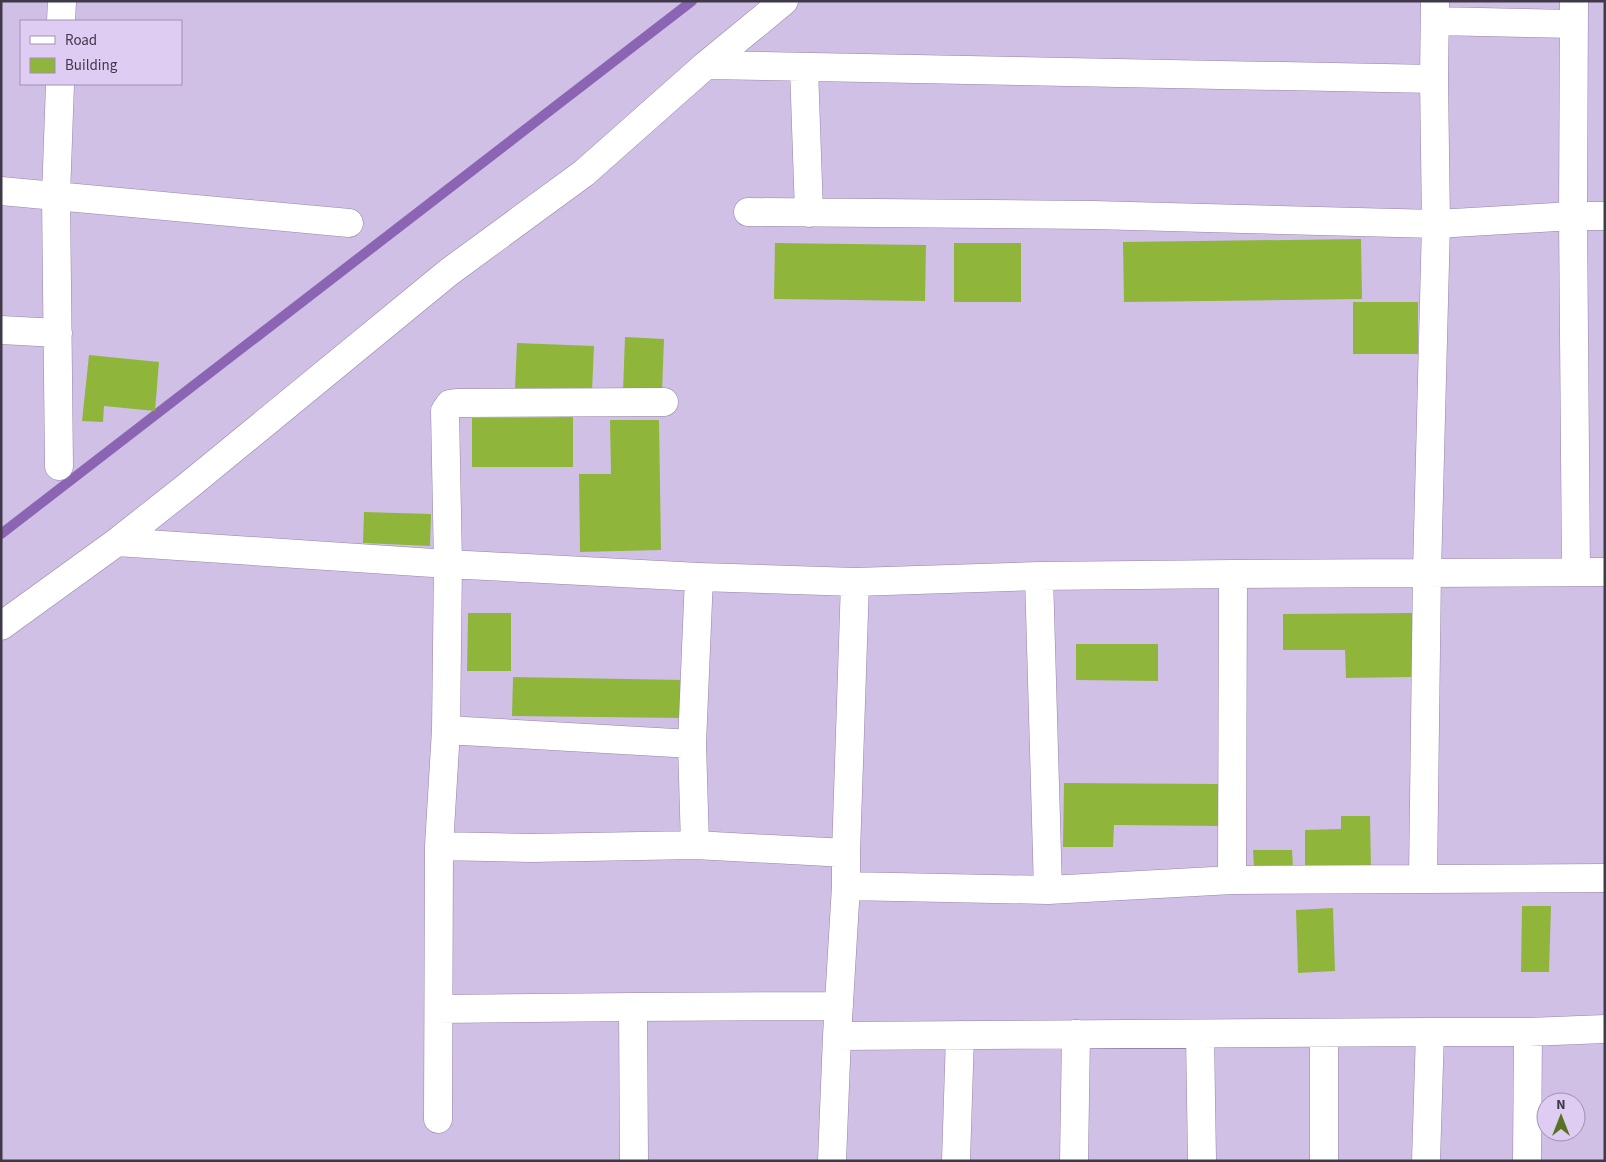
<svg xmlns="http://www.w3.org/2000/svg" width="1606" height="1162" font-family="'Source Sans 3',sans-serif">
  <rect width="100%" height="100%" fill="#d1c0e6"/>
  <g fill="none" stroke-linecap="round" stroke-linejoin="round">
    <path stroke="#8b65b3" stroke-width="10" d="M1 534 692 1"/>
  </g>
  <path fill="#8fb63b" d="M1361 239 1362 299 1124 302 1123 242Z
    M775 243 926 245 925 301 774 299Z
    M954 243H1021V302H954Z
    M1353 302H1418V354H1353Z
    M625 337 664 339 662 392 623 391Z
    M517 343 594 346 592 391 515 388Z
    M89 355 159 362 155 411 104 406 103 422 82 421Z
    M573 417V467H472V418Z
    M610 420H659L661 550 580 552 579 474H611Z
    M364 512 431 514 430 546 363 543Z
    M468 613H511V671H467Z
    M1413 613V677L1346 678 1345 650H1283V614Z
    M1076 644H1158V681L1076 680Z
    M513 677 685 680 684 718 512 716Z
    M1064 783 1220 784V826L1114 825 1113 847H1063Z
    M1341 816H1370L1371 868 1305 869V830L1341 829Z
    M1253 850H1292L1293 867 1254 868Z
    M1522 906H1551L1549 972H1521Z
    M1333 908 1335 971 1298 973 1296 910Z"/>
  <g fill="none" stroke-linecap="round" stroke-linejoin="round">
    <defs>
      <path id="minor" d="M1574 1 1573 216 1576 572
        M61 21 62 1
        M1435 21 1574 24
        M706 65 1434 79
        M804 68 809 213
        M1 191 349 223
        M748 212 1093 215 1436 224 1573 216H1605
        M1 330 58 333
        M59 466 56 196 60 84
        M117 542 448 564 699 577 855 582 1039 576 1233 574 1605 572
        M1039 576 1048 890
        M855 582 846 853V886L1048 890 1232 880 1605 878
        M1 626 117 542 188 486 449 272 584 173 706 65 784 1
        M446 730 692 744
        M695 845 692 744 699 577
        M439 846 531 848 695 845 846 853
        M1423 879 1427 572 1436 224 1434 79 1435 1
        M1232 880 1233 574
        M846 886 837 1036 1430 1032 1426 1161
        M633 1007 839 1006
        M439 1009 633 1007 634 1161
        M1430 1032H1528L1605 1029
        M1200 1034 1202 1161
        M438 1119 439 846 446 730 448 564 445 411 450 404 458 403 664 402
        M832 1161 837 1036
        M956 1161 960 1035
        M1074 1161 1076 1034
        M1324 1161V1033
        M1527 1161 1528 1032"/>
    </defs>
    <use href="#minor" stroke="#9584a8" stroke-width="29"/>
    <use href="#minor" stroke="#fff" stroke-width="28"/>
  </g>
  <rect width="1606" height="1162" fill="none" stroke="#403949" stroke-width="5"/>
  <rect x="20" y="20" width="162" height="65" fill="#deccf3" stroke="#9f91af"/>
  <rect x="30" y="36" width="25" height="8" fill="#ffffff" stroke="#9f91af"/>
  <text x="65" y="45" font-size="15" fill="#403949">Road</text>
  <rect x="30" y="58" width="25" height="15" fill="#8fb63b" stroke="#9f91af"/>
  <text x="65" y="70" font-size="15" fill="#403949">Building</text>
  <g transform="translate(1561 1117)"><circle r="24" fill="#deccf3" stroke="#9f91af"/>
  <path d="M0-4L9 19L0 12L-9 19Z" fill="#587224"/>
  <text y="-8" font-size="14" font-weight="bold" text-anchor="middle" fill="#403949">N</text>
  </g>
</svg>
